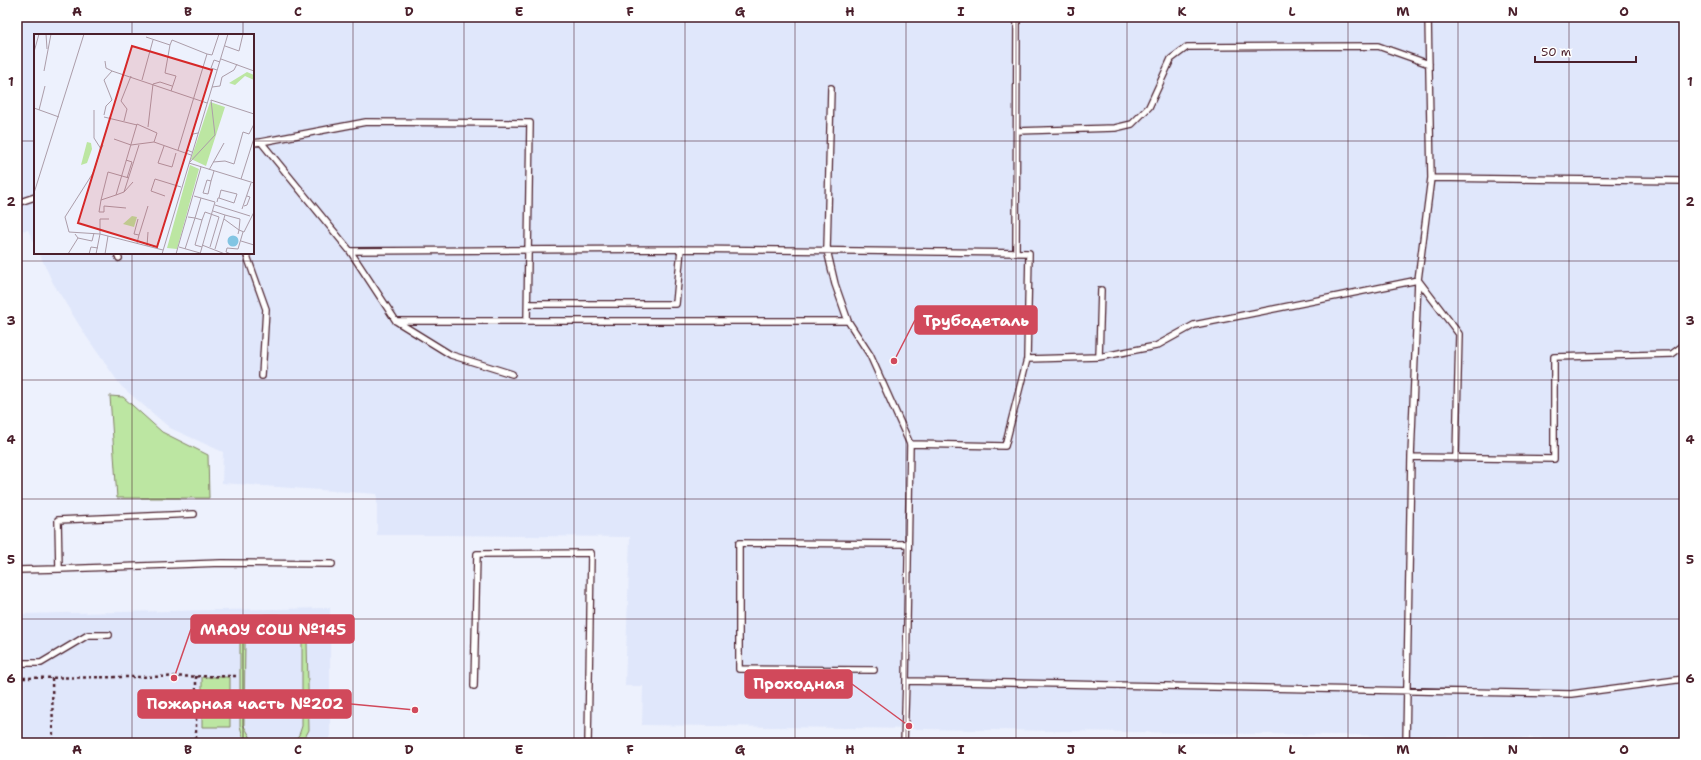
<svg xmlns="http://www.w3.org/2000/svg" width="1701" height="760" font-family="'Shantell Sans',sans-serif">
  <rect width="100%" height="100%" fill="#edf1fd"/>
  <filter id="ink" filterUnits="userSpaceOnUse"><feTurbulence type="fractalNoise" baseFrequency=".025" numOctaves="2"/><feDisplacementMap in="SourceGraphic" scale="8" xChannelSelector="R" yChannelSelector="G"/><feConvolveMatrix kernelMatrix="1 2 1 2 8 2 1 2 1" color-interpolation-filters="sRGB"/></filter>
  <g filter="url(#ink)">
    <path fill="#e0e7fb" d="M17 17H1684V740L642 725 643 686H625L630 537 442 535H377V494L222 483 223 452 170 428 121 386 86 336 53 283 39 253H253V35H35V244L28 230 17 231Z
      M330 608V743H17V614Z"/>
    <path fill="#bce6a2" stroke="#838266" d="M110 396 123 397 162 432 208 455 209 498H117Z
      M264 615C287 613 300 618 307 641L309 730 302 743H291L299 735 302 726V643L296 630 282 624 260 625 248 633 245 642 244 726 251 738 258 743H248L243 737 240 726V633C247 624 252 619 264 615Z
      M202 677H230V727H202Z"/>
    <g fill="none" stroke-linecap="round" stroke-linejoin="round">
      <defs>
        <path id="lane" d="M831 88 827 250 835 284 848 321 870 355 910 444
          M1017 131 1115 128 1132 124 1149 107 1171 59 1187 47 1378 46 1429 64
          M261 142 366 122 530 123 527 321
          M253 143 261 142 350 251 681 249 1029 253 1027 359 1005 446 910 444 906 681 904 743
          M1431 178 1684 181
          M17 203 35 197
          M350 251 396 321 451 355 512 374
          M117 253 119 258
          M246 253 266 309 262 376
          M1016 253 1017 17
          M528 304H676L681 249
          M396 321H848
          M1099 357 1101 290
          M1027 359 1099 357 1156 346 1194 325 1418 280 1459 334 1456 457
          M1411 457 1554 459V357L1672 354 1684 345
          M59 569 221 563 332 564
          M17 570 59 569 58 520 194 514
          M17 663H41L88 635H109
          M874 670 739 669V543L908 544
          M906 681 1571 694 1684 679
          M474 686 477 554 591 553 588 743
          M1406 743 1411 457 1418 280 1431 178 1428 17"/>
      </defs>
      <use href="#lane" stroke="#4a1f2b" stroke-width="8"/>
      <path stroke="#4a1f2b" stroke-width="2.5" stroke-dasharray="3 3" stroke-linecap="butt" d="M196 676V743
        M17 678 239 676
        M52 678 53 743"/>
      <use href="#lane" stroke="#fff" stroke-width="5.5"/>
    </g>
  </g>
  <path fill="none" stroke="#4a1f2b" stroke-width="1" stroke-opacity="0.55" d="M132 17V35M243 17V35M353 17V743M464 17V743M574 17V743M685 17V743M795 17V743M906 17V743M1016 17V743M1127 17V743M1237 17V743M1348 17V743M1458 17V743M1569 17V743M17 141H35M253 141H1684M132 253V743M243 253V743M17 261H1684M17 380H1684M17 499H1684M17 619H1684"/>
  <g transform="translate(34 34)">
    <rect width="220" height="220" fill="#edf1fd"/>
    <path d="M213 38 220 41V46L211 42 201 51 195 49ZM176 68 191 73 172 132 157 125ZM53 108 57 109 58 115 53 129 47 131ZM156 131 165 135 143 215 133 214ZM98 182 103 183 100 193 89 190Z" fill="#bce6a2"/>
    <path d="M193.5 207a5.5 5.5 0 1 1 11 0a5.5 5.5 0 1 1-11 0Z" fill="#82c5e3"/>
    <path fill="none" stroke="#ac9da9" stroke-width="1" d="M12 0 13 15M112 3 136 11 138 6 173 20M136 11 131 39 142 42 137 57M191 12 205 17 209 0M0 18 5 0M187 25 220 37M71 27 72 34 78 37 173 69M183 36 177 34 180 26 186 28M10 37 17 0M108 46 119 6M178 53 186 52 188 43 200 36 203 30M177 66 181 101 155 129 220 149M177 66 220 80M0 74 25 83M5 76 11 52M60 76V104L67 115 69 111M70 81 72 72 78 66 70 46 78 37M70 83 103 91M90 87 93 75 87 67 97 42M114 93 119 50 126 48 138 52M80 105 97 111 120 108M130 112 124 129 138 133 142 119M67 115 59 139 31 183 35 198 66 200 129 216M144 116 173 20 178 21 185 0M158 118 153 116 159 100 164 99M92 126 98 128 93 144M179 128 191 127 200 130 209 98 215 100 220 90M175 136 190 109M207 145 220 104M177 147 174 160 169 159 173 146 177 147 180 137M90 158 105 111M0 159 50 0M82 161 90 158 99 148M131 162 117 157 121 145 147 153M160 162 181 168 166 220M67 166 74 138 95 144M183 168 184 164H185L187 156 203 160 200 169 185 164M181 171 216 182M210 172 213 171 216 163 213 162M208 175 217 149M179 177 191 181 181 215M65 178 67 166 82 161 103 90 123 99 120 108 157 121M65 178H70V172L92 174M191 181 206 185 205 196 210 198 220 178M154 183 161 184 167 164M190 185 205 196 204 200M168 186 171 178 185 183 176 213M105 201 114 172M44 204 58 207 60 199M207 207 220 211M103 209 105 201 100 200 104 185M168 211 191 220M113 212 114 198M145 213 166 219M151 215 161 184 168 186 161 211 168 213M34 220 44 204 41 200M55 220 57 213 64 214M62 220 66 200V185H75M71 220 74 202M128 220 194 0M142 220 167 133M197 220 192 218 193 214 204 215 209 198"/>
    <path fill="#d62828" fill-opacity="0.15" stroke="#d62828" stroke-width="2" d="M98 12 178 36 123 213 44 189Z"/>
    <rect width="220" height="220" fill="none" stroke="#4a1f2b" stroke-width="2"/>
  </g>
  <path fill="none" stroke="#d1495b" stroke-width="1.5" d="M894 361L915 320M174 678L191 629M909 726L852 684M415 710L351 704"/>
  <g fill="#d1495b" stroke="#fff" stroke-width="1.5">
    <circle cx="894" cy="361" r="4"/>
    <circle cx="174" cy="678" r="4"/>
    <circle cx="909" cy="726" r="4"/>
    <circle cx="415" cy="710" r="4"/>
  </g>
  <g fill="#d1495b" stroke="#d1495b" stroke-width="1.5">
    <rect x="915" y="306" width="122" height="28" rx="4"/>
    <rect x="191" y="615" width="163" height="28" rx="4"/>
    <rect x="745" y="670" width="107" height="28" rx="4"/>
    <rect x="138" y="690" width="213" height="28" rx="4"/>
  </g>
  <g font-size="16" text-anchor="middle" font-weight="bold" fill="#fff">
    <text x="976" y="326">Трубодеталь</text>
    <text x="273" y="635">МАОУ СОШ №145</text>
    <text x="799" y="689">Проходная</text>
    <text x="245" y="709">Пожарная часть №202</text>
  </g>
  <rect width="1701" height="760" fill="none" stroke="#fff" stroke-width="44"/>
  <path d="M1535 56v6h101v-6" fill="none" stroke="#4a1f2b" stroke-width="2"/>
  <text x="1541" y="56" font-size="12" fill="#4a1f2b" stroke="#ffffff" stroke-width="3" paint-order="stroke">50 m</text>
  <rect x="22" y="22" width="1657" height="716" fill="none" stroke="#4a1f2b" stroke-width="1.5"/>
  <g font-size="13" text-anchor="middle" font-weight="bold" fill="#4a1f2b">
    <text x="77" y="16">A</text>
    <text x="188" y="16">B</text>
    <text x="298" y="16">C</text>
    <text x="409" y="16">D</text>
    <text x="519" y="16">E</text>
    <text x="630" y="16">F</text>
    <text x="740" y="16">G</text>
    <text x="850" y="16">H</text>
    <text x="961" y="16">I</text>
    <text x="1071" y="16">J</text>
    <text x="1182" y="16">K</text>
    <text x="1292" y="16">L</text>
    <text x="1403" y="16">M</text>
    <text x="1513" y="16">N</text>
    <text x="1624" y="16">O</text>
    <text x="11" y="86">1</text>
    <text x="1690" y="86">1</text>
    <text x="11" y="206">2</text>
    <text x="1690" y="206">2</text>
    <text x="11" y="325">3</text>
    <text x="1690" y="325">3</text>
    <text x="11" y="444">4</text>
    <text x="1690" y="444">4</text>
    <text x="11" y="564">5</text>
    <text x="1690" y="564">5</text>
    <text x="11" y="683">6</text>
    <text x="1690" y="683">6</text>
    <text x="77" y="754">A</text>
    <text x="188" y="754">B</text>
    <text x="298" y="754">C</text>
    <text x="409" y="754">D</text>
    <text x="519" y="754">E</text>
    <text x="630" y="754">F</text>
    <text x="740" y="754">G</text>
    <text x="850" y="754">H</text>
    <text x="961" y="754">I</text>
    <text x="1071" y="754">J</text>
    <text x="1182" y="754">K</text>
    <text x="1292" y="754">L</text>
    <text x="1403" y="754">M</text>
    <text x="1513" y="754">N</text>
    <text x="1624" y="754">O</text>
  </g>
</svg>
